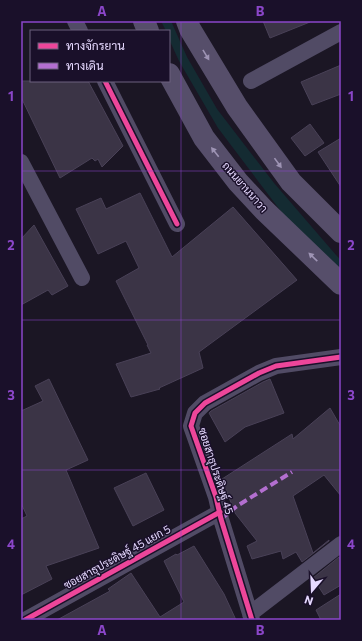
<svg xmlns="http://www.w3.org/2000/svg" width="362" height="641" font-family="Commissioner,Sarabun,sans-serif">
  <rect width="100%" height="100%" fill="#1b1624"/>
  <path fill="#142b32" d="M161 21H171L187 57 217 109 274 183 336 255 341 260V272L283 214 218 128 179 61 169 39V31H166Z"/>
  <path fill="#3b3446" stroke="#494157" d="M263 21H310V22L270 38Z
    M341 65V94L312 105 301 82Z
    M21 81H88L123 146 102 167 98 159 95 161 92 158 60 178 21 97Z
    M310 124 324 143 305 156 291 138Z
    M341 138V187L318 152Z
    M140 193 172 257 233 207 297 280 199 352 203 368 159 388 160 389 131 397 116 364 151 353 147 345H148L116 281 139 268 126 241 98 254 76 209 101 198 106 209Z
    M34 225 68 286 52 295 48 290 21 305V239Z
    M49 379 88 460 66 470 99 548 46 566 52 579 21 595V519L27 516 21 503V411L43 401 35 386Z
    M270 379 284 413 245 427 225 442 209 413 211 411 263 382Z
    M330 408 341 427V496L324 475 293 496 313 553 329 540V541L302 562 296 552 283 559 281 551 252 559 247 546 257 541 235 513 222 479 292 434 293 439Z
    M146 473 164 510 133 526 114 488Z
    M194 546 224 594 236 620H57L110 591 108 589 131 573 160 617 184 602 164 561 176 554 177 555Z
    M339 557 341 561V585L324 595 313 578Z
    M341 594V620H321L316 610Z"/>
  <g fill="none" stroke-linecap="round" stroke-linejoin="round">
    <path stroke="#514b65" stroke-width="16" d="M75 21 80 31
      M105 81 177 224
      M251 81 341 32
      M21 162 82 278
      M250 614 341 544
      M25 620 220 512
      M252 620 221 519 216 497 191 426 195 413 205 403 259 373 276 366 341 357"/>
    <path stroke="#564e6a" stroke-width="22" d="M144 21 148 31
      M187 21 190 29 237 107 291 182 341 232
      M169 74 204 138 238 182 264 210 341 284"/>
    <path stroke="#b36fd0" stroke-width="4" stroke-dasharray="8 4" stroke-linecap="butt" d="M221 519 237 506 292 472"/>
    <defs>
      <path id="cycleway" d="M105 81 177 224
        M25 620 220 512
        M252 620 221 519 216 497 191 426 195 413 205 403 259 373 276 366 341 357"/>
    </defs>
    <use href="#cycleway" stroke="#1a102a" stroke-width="8"/>
    <use href="#cycleway" stroke="#ed469a" stroke-width="5"/>
  </g>
  <defs><path id="oneway-solid" d="M-6-.8H1V-3.2L6.5 0L1 3.2V.8H-6Z"/></defs>
  <g fill="#9e94b4">
    <use href="#oneway-solid" transform="translate(206 55) rotate(59)"/>
    <use href="#oneway-solid" transform="translate(215 152) rotate(-128)"/>
    <use href="#oneway-solid" transform="translate(278 163) rotate(54)"/>
    <use href="#oneway-solid" transform="translate(313 257) rotate(-136)"/>
  </g>
  <path fill="none" stroke="#8b46c9" stroke-width="1" stroke-opacity="0.55" d="M181 21V620M21 171H341M21 320H341M21 470H341"/>
  <g text-anchor="middle" stroke-width="3" stroke-linejoin="round" paint-order="stroke">
    <g font-size="11" fill="#e6d9ff" stroke="#1a102a">
      <text transform="translate(245 187) rotate(49)" y="4">ถนนยานนาวา</text>
      <text transform="translate(216 471) rotate(72)" y="4">ซอยสาธุประดิษฐ์ 45</text>
      <text transform="translate(117 557) rotate(-29)" y="4">ซอยสาธุประดิษฐ์ 45 แยก 5</text>
    </g>
  </g>
  <rect width="362" height="641" fill="none" stroke="#1a102a" stroke-width="44"/>
  <rect x="30" y="30" width="140" height="52" fill="#1a102a" stroke="#6c607f"/>
  <rect x="38" y="43" width="20" height="6" fill="#ed469a" stroke="#6c607f"/>
  <text x="66" y="50" font-size="12" fill="#e6d9ff">ทางจักรยาน</text>
  <rect x="38" y="63" width="20" height="6" fill="#b36fd0" stroke="#6c607f"/>
  <text x="66" y="70" font-size="12" fill="#e6d9ff">ทางเดิน</text>
  <g transform="translate(312 591) rotate(199)" stroke="#1a102a" stroke-width="3" paint-order="stroke">
  <path d="M0-3L7 15L0 10L-7 15Z" fill="#e6d9ff"/>
  <text y="-6" font-size="11" font-weight="bold" text-anchor="middle" fill="#e6d9ff">N</text>
  </g>
  <rect x="22" y="22" width="318" height="597" fill="none" stroke="#8b46c9" stroke-width="1.5"/>
  <g font-size="13" text-anchor="middle" font-weight="bold" fill="#8b46c9">
    <text x="102" y="16">A</text>
    <text x="260" y="16">B</text>
    <text x="11" y="101">1</text>
    <text x="351" y="101">1</text>
    <text x="11" y="250">2</text>
    <text x="351" y="250">2</text>
    <text x="11" y="400">3</text>
    <text x="351" y="400">3</text>
    <text x="11" y="549">4</text>
    <text x="351" y="549">4</text>
    <text x="102" y="635">A</text>
    <text x="260" y="635">B</text>
  </g>
</svg>
